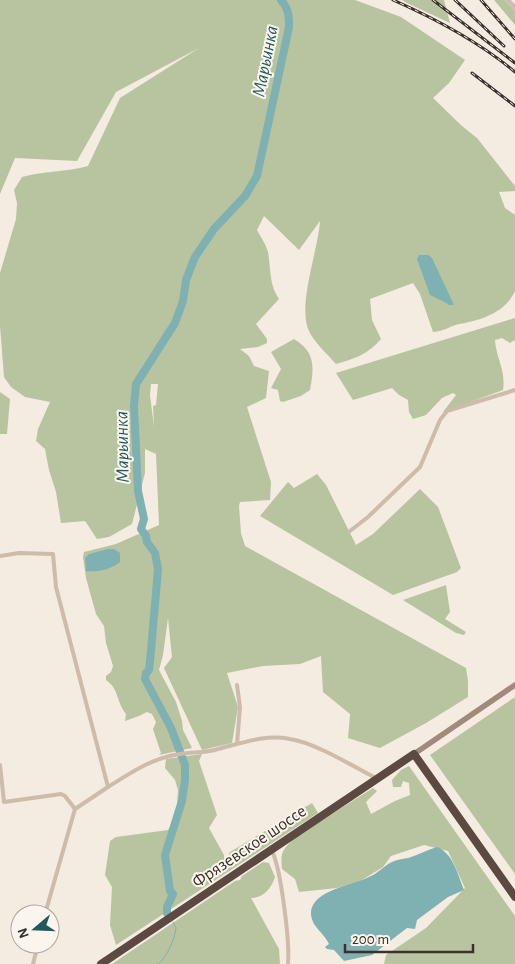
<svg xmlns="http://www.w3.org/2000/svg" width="515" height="964" font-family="'Alegreya Sans',sans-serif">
  <rect width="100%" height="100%" fill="#f4ebe1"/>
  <path fill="#b8c4a0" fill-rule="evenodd" d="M0 0H355L401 17 465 60 449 83 433 98 462 126 477 138 515 186V191L499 192 505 208 515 215V291C505 313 481 320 459 324 449 326 446 331 433 332L420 294 413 283 370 299 372 320 381 339C368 354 355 359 336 364 328 355 314 342 309 331 297 306 318 251 320 221L299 250 264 216 257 230C261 237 266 245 268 252 271 269 269 285 279 299L256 324 267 339V343L258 347 240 349 249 356 254 366 269 371 266 398 247 407 271 482 270 500 240 502 239 506 241 533 245 546 466 668 468 681V697L426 723 380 748 348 738 350 714 323 692 321 656 300 664 263 666 227 673 238 707 232 743 202 750 164 668 172 657 168 618 163 655 159 670 176 702 182 721 183 730 192 748 159 755 161 753 153 729 156 722 152 714 147 712 139 716 125 721 126 714C116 701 119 689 106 680V676L111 672 113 666 106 643 104 626 96 614 86 578 83 557 84 552 116 544 159 525 156 454 145 449V473L132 524 109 537 97 539 85 521 61 523 56 492 49 470 45 449 36 441 38 429 50 402 25 397 11 387 4 377 0 326V273L16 219 17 203 14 190 22 177C44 171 66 172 88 166L120 98 199 48 116 92 77 161 15 158 0 194ZM151 384H158L156 405 153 406 154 427 150 395Z
    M402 0H444L450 23 407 3Z
    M494 0H505L515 10V25Z
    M515 318V340L510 343 502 338 495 340C496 358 506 370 503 390L443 412 456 395 453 393 442 398 426 415 413 419 409 412 408 400 399 395 392 388 353 400 336 373Z
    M294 339C316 352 314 368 310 390L301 396 283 402 280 401 278 390 271 388 281 369 271 352Z
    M0 392 10 399 7 434H0Z
    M317 474 326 485 356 545 373 534 420 489 438 507 461 568 457 572 393 595 260 516 288 482 294 488Z
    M446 585 450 612 445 619 466 632 464 635 456 633 403 600Z
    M515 697V874L430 755Z
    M202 754 199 761 217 815 209 828 224 855V864L230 852 312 803 318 813 116 945 110 925 112 887 105 875 110 841 116 837 168 830 176 818 178 790 175 780 165 768 166 759Z
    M409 766 515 916V964H384L386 955 426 928 465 888 448 851 424 845 391 856 383 867 362 880 337 888 299 892 295 879 282 869C280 851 283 849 297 836L373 788 377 791 366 802 371 814 395 801 410 795 409 783 403 781 401 787H393L392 780 401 770Z
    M263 862 269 863 275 877C271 889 263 898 251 898L279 949 280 964H112L235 881 240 880 242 876Z"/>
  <path fill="#7fb0b2" d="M419 255H428L432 258 454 305H449C443 300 437 299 430 295L417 259Z
    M108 549H114L120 553V562C112 569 96 573 86 571L85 558 89 554Z
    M437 847C453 853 458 875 464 890L448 897 417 920 415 929 407 928 372 955 344 961 334 950 327 949 325 947 329 944C325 934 312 927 311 915 309 890 355 885 371 876 378 873 383 867 390 863 395 860 402 859 408 858 418 855 427 850 437 847Z"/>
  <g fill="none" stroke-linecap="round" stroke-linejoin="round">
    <path stroke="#7fb0b2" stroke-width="1" d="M159 964C168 954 174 941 176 928L173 922"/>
    <path stroke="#7fb0b2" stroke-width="8" d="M167 913V907L173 894 170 891 165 855 182 801 185 780V765L171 728 145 679 146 673 149 670 151 651 158 569 155 553 147 542 146 536 141 529 144 519 138 491 134 406 136 384 175 323 183 301 186 280 195 257 214 229 245 196 257 176 289 27C289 16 289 9 281 0"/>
    <path stroke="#cdbbac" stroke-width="4" d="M508 0 515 7
      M350 531 368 517 420 467 440 420 447 411 515 390
      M0 556 19 553 53 554 56 587 108 787C132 772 152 758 180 754 193 752 206 753 218 749 242 743 265 734 290 739 316 743 352 766 376 778
      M237 685 240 707 237 744
      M0 765 4 802 61 794 65 796 75 809
      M272 851C281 869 290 943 288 964
      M45 914 75 809 108 787
      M33 964 38 944"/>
    <path stroke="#a18a7d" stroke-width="5.5" d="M414 754 515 685"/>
    <path stroke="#5c4a42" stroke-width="8" d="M101 964 414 754 515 897"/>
    <defs>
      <path id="rail" d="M393 0C436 19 479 42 515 72
        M433 0 515 63
        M455 0 504 46
        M481 0 515 39
        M472 73 515 106"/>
    </defs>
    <use href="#rail" stroke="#3b302b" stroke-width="3"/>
    <use href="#rail" stroke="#fbf5ee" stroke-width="1" stroke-dasharray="4" stroke-linecap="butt"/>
  </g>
  <g text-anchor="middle" stroke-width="4" stroke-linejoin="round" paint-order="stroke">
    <g font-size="18" fill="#3b302b" stroke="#fbf5ee">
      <text transform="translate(249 846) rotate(-34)" y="6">Фрязевское шоссе</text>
    </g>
    <g font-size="19" font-style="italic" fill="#1f5a5e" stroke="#fbf5ee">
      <text transform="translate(264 61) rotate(-79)" y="7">Марьинка</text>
      <text transform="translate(121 447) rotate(-91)" y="7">Марьинка</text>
    </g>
  </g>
  <g transform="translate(35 929) rotate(251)"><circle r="24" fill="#fbf5ee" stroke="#aea6a0"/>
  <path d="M0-4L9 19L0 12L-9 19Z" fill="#1f5a5e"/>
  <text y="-8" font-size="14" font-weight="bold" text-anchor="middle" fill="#3b302b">N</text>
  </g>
  <path d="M345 944v8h128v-8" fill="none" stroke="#3b302b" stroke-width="2.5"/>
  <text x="352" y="944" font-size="15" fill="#3b302b" stroke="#fbf5ee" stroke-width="4" paint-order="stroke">200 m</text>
</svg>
